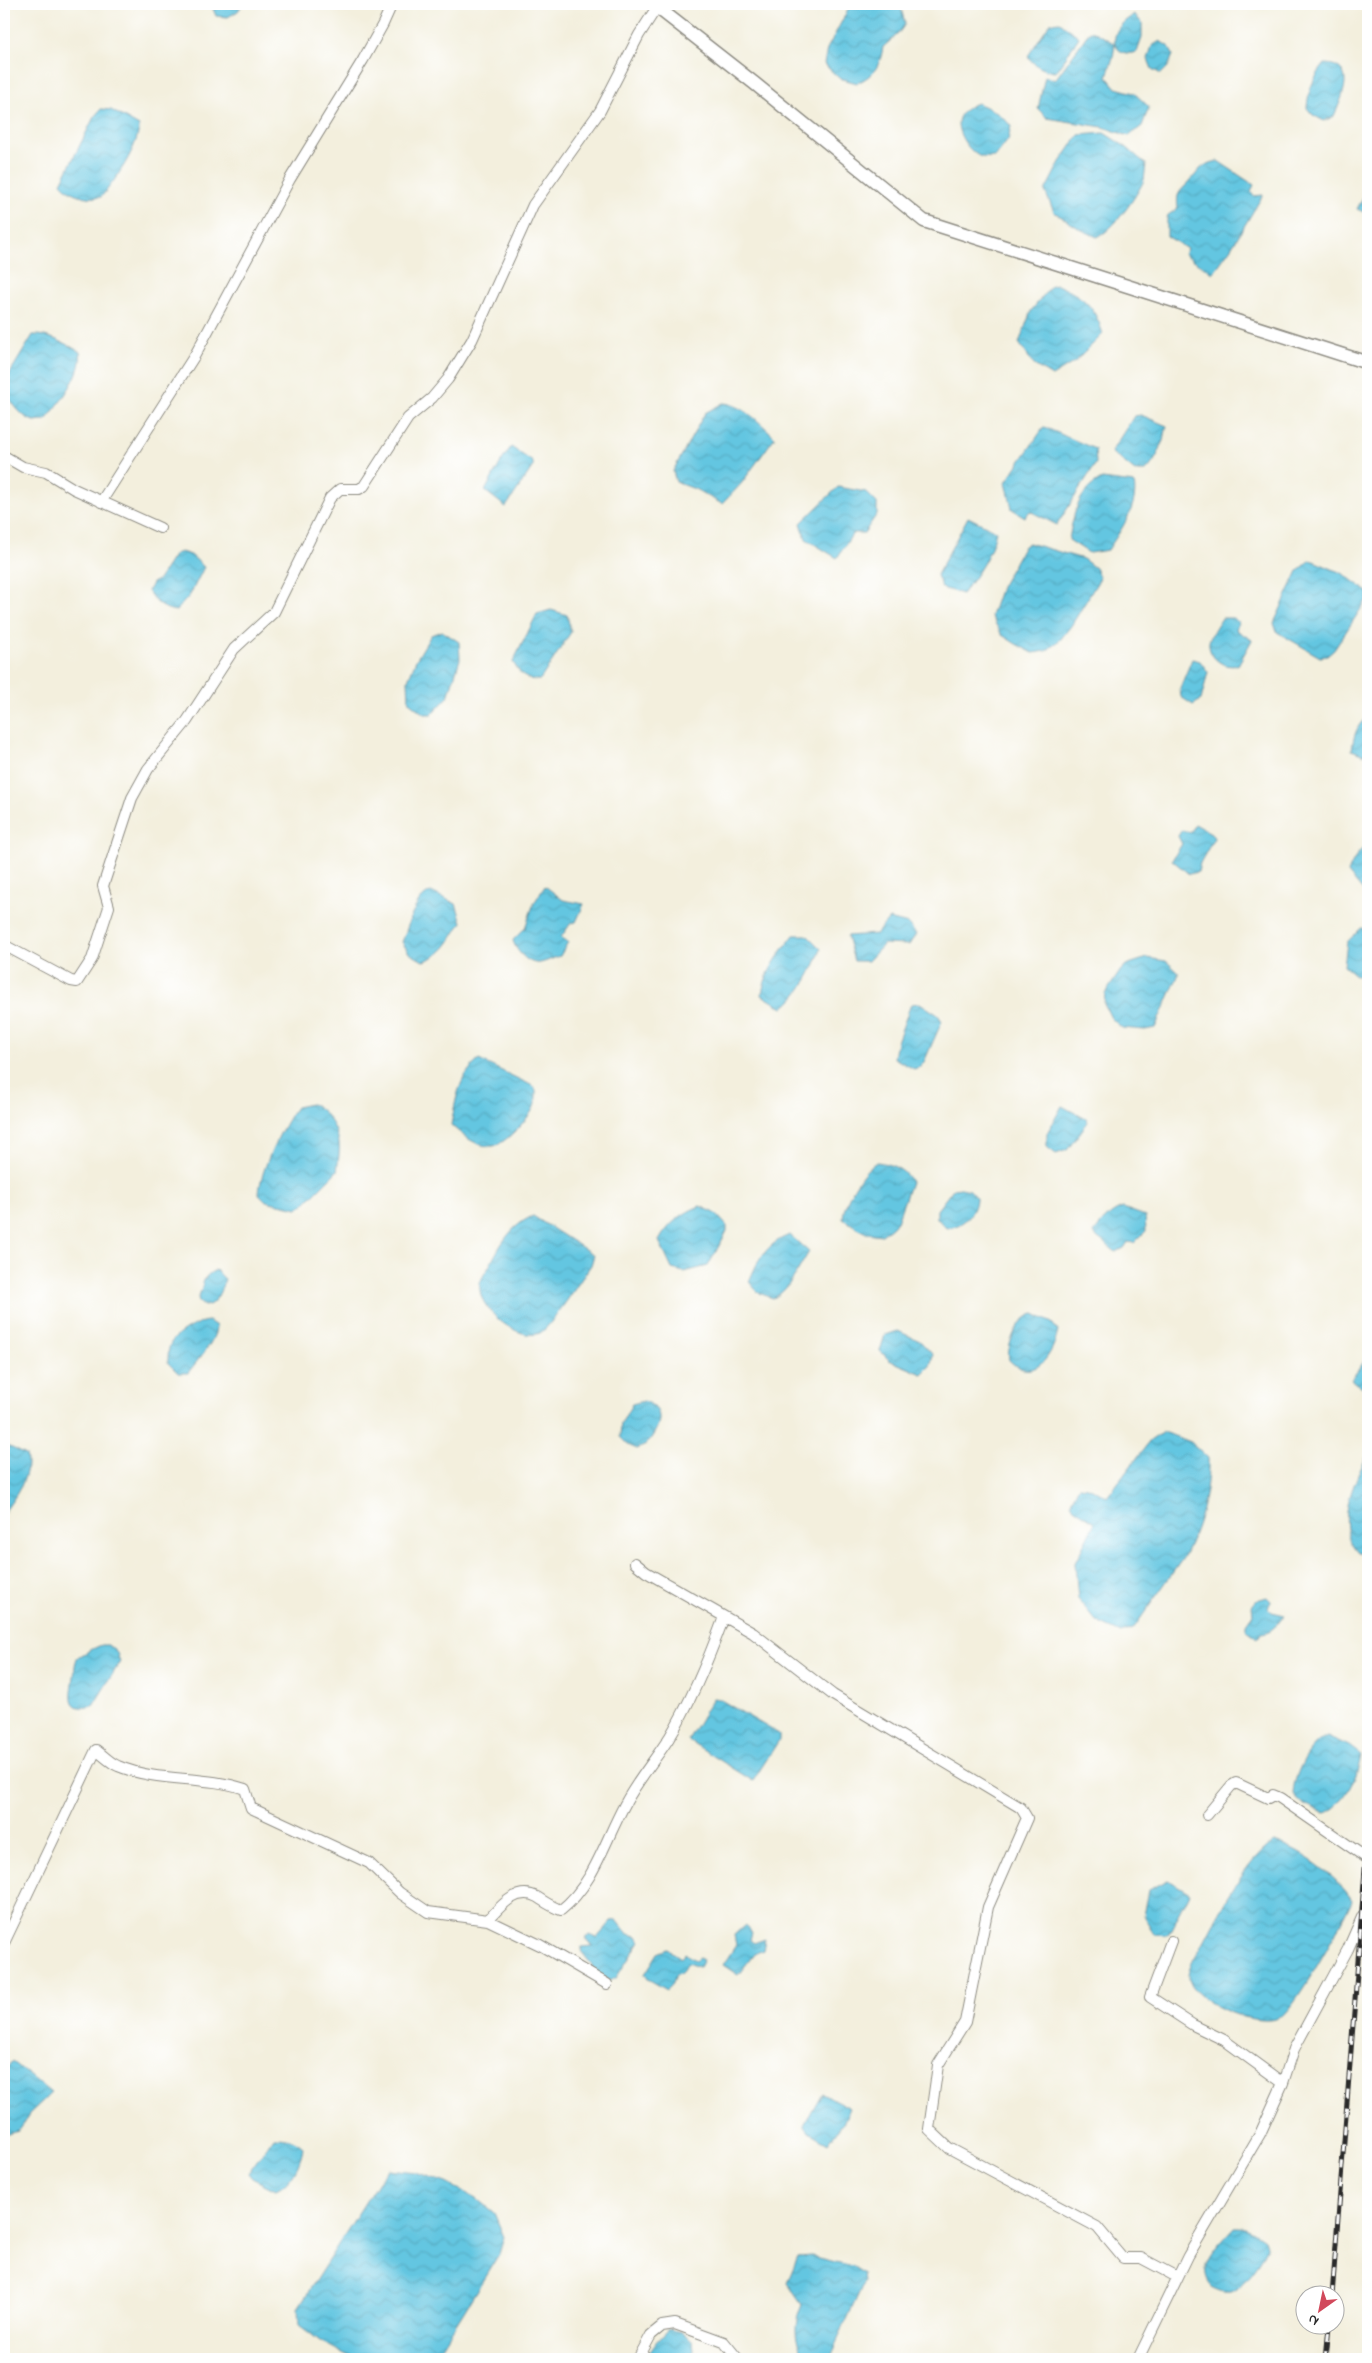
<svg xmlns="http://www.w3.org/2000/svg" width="1372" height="2363" font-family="'Indie Flower',sans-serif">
  <defs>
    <pattern id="water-waves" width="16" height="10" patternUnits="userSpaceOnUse" patternTransform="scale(1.25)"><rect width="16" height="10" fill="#63c6e1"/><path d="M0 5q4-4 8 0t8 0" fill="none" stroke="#56aac1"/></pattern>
  </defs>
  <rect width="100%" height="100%" fill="#fff"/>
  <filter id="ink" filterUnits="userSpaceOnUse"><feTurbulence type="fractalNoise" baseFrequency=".02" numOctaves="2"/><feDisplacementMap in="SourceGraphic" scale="10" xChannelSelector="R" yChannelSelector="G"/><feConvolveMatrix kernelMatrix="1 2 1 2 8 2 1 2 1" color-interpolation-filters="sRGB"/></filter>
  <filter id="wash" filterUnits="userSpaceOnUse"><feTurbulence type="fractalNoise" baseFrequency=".0096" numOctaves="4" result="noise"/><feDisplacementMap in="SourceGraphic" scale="20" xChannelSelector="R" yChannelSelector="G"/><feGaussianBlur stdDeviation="1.12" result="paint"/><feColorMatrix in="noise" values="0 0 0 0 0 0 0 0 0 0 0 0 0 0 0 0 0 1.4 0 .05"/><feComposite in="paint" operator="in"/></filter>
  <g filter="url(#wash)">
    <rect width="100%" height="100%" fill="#f3efdd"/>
    <path fill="url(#water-waves)" stroke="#477886" d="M211 4H243L238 11 228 17 216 16Z
      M851 4H900L905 24 898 34 883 47C880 65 875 75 857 83L839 78 824 64 827 49Z
      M1134 14 1142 23V38L1137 52C1116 58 1108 40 1121 25 1124 21 1130 18 1134 14Z
      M1060 22 1079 37 1056 72C1047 72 1032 65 1028 56L1050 23Z
      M1090 31 1097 33 1115 44 1113 57 1107 77 1116 88 1134 93 1149 107 1142 126 1129 136 1103 127 1047 118 1038 109 1045 76 1055 80Z
      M1160 41 1169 47 1173 55 1168 67 1161 74 1152 69 1148 59 1152 46Z
      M1325 64C1358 65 1342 98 1334 116L1324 121 1313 115 1307 108C1308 90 1314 77 1325 64Z
      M977 103C990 108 1002 115 1011 126L1008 140 995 157C991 157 986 158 982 157 970 154 954 131 959 118 962 111 969 106 977 103Z
      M101 109 111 110 139 126C138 148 115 181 101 197 86 199 71 195 61 183L94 117Z
      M1104 133 1126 147 1146 164C1145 169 1145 175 1144 180 1137 196 1113 231 1097 237L1080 229 1054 212 1045 191 1060 162 1079 135Z
      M1218 161 1254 185 1251 191 1254 196 1263 195 1231 248 1213 273 1184 254 1187 249 1167 236V216L1178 208C1176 192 1179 193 1190 181 1201 169 1200 165 1218 161Z
      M1368 188V214L1357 209Z
      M1057 285C1084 297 1094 305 1103 334L1076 361 1052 376 1034 365 1019 343 1031 311 1051 286Z
      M33 335C48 334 67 344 80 352 84 373 59 404 46 420 42 420 37 421 34 421 21 418 9 399 4 388L11 371Z
      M723 403C743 404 761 424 775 437L741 484 722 504 695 489 676 482 673 471 705 413Z
      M1141 415 1167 426C1163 443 1158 459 1146 471H1135L1111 452 1134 416Z
      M1044 427 1095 449 1096 463 1057 525 1030 511 1025 517 1012 509 1006 482Z
      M511 447 533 462V466L506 507 485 491 501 462Z
      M1102 479 1134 483C1139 506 1120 531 1108 550L1089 553 1069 540C1073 515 1078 491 1102 479Z
      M838 487 866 492 877 503V514L864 533H853L837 558 806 539 801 523Z
      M968 517 996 531C991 555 977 575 962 594L942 588 937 575Z
      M1029 543 1083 559 1095 568 1100 578 1071 626 1060 640 1046 651 1033 653 1016 644 1002 635 991 616 1001 587 1024 546Z
      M181 552 191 555 204 567 190 595 176 611C162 609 155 602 148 591L152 583 158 580 175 554Z
      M1311 560 1342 573 1368 592V598L1334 650 1327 656 1320 657 1277 632 1274 623 1298 571Z
      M551 610 567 615 571 632 540 680C525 681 520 674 513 662L537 614Z
      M1222 618H1234L1238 622 1236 630 1252 640 1238 665C1224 669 1208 658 1209 642 1210 635 1218 625 1222 618Z
      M442 631 459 642 460 659 448 697 432 714H424L409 702 408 680 416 660 431 635Z
      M1192 659 1200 661 1208 672 1201 700 1193 705 1181 697 1180 688Z
      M1368 717V748L1364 755 1352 750C1353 738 1357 723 1368 717Z
      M1195 824 1211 833 1214 838 1200 863 1198 872 1189 874 1172 860 1182 844 1178 836 1182 830 1191 833Z
      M1368 844V897L1348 873C1352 862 1359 850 1368 844Z
      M545 886 563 900 584 904 576 922 571 923 561 937 568 942 560 956C553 958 546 962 540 963 528 965 515 950 513 940L525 928 534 903Z
      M431 892 456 904 462 922C451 939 444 956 423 961L409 953 402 942C409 926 413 899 431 892Z
      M889 919 908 924 916 934 909 945 884 944 868 961H854L847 936 876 934Z
      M1361 928 1368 929V975H1355L1344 966 1347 942Z
      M794 935H807L821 949C813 971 801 994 783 1008L762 995C764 973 781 952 794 935Z
      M1147 958 1166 961 1178 972V976L1155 1028 1145 1030 1122 1028 1111 1018 1104 1004 1105 994 1121 970 1126 965Z
      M920 1003 938 1015 942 1021 924 1062 920 1067 914 1069 894 1058 897 1042 911 1004Z
      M479 1060 531 1085 536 1090C536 1097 536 1103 533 1109 528 1119 504 1145 493 1146 476 1147 462 1135 451 1125 456 1100 458 1077 479 1060Z
      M311 1104C325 1108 337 1128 339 1143 340 1152 338 1162 337 1171L302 1206 297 1208 266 1201 259 1194C260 1170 282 1127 296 1107Z
      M1062 1106 1086 1119 1088 1122 1067 1150 1056 1154 1047 1147V1133Z
      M877 1162C891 1164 905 1169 911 1182L897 1221 893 1226 882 1235 866 1233 843 1219C843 1203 862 1169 877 1162Z
      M961 1188 970 1190 976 1197C976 1213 963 1227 946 1228L937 1218V1210L953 1189Z
      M700 1206 715 1213 727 1226V1231L708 1266 684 1272 672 1269 659 1241C668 1224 682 1213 700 1206Z
      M1123 1208 1145 1216 1146 1231 1134 1243 1128 1242 1124 1248 1116 1252 1097 1237 1094 1233C1102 1222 1110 1212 1123 1208Z
      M533 1216 594 1255 591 1265C582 1278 550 1328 540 1333 518 1342 476 1308 480 1284 481 1278 486 1272 489 1267 500 1245 510 1226 533 1216Z
      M790 1235 809 1252C799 1267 789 1291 773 1298L759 1293 749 1282C757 1261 767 1243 790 1235Z
      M216 1270 225 1279C221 1289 217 1305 204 1306L199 1302 198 1297C206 1284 199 1278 216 1270Z
      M1034 1314 1052 1323 1058 1331C1053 1355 1034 1385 1009 1360 1006 1346 1018 1317 1034 1314Z
      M209 1321 216 1326C216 1342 197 1360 188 1373H178L168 1363C168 1355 168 1346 173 1340 180 1332 198 1321 209 1321Z
      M898 1331 920 1341 933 1355 930 1366 922 1374 889 1360 880 1351 885 1335Z
      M1368 1356V1390L1351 1380Z
      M644 1401C669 1411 658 1429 646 1445L637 1449 628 1445 620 1437 621 1424 632 1404Z
      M1163 1432 1191 1442 1208 1458C1209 1493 1199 1527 1183 1558L1133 1629 1121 1633 1097 1622 1078 1599 1075 1563 1095 1522 1075 1509 1071 1502 1079 1486 1088 1487 1107 1497 1150 1441Z
      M8 1446 26 1455C31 1477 15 1496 4 1513V1448Z
      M1368 1454V1553L1358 1552C1333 1525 1354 1482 1368 1454Z
      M1267 1597 1271 1601 1268 1608 1272 1612 1285 1615C1277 1624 1273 1632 1261 1633L1258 1638 1246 1629V1624L1253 1614 1252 1606 1257 1600Z
      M102 1645H108L117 1653 120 1662 93 1706C65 1713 72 1693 74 1677 75 1672 74 1662 78 1658 80 1655 98 1646 102 1645Z
      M713 1698 719 1699 779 1734V1740L753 1781 688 1740Z
      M1327 1736 1349 1746 1361 1755C1358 1777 1345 1802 1326 1813 1312 1810 1301 1804 1293 1793 1295 1773 1308 1745 1327 1736Z
      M1274 1842C1301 1850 1337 1876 1352 1900 1343 1921 1296 2008 1280 2017 1259 2029 1197 2004 1189 1981 1186 1974 1191 1966 1194 1960 1214 1924 1241 1864 1274 1842Z
      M1168 1880 1190 1893 1170 1932 1166 1935 1154 1934 1144 1916 1149 1890Z
      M617 1920 628 1934 637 1936 640 1941 616 1978 609 1981 592 1970V1965L581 1951 582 1947 592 1946 586 1939 589 1935 597 1938 612 1921Z
      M745 1925 752 1932 750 1940 754 1943 765 1939 763 1950 754 1954 738 1975 723 1965 736 1945 734 1935Z
      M668 1949 681 1958 685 1953 695 1961 699 1958 703 1960 699 1967 687 1963 681 1973 676 1974 672 1985 667 1990 648 1979 645 1974 658 1953Z
      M12 2061 51 2093 29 2114 18 2131 4 2135V2081L6 2079V2069Z
      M822 2093 850 2108 843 2123 828 2143 809 2132 804 2125Z
      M274 2137C286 2137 294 2139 303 2147 301 2163 292 2183 276 2190L252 2178 248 2173Z
      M389 2169 416 2172 447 2183 477 2199 494 2213 504 2237 499 2254 434 2359H354L320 2341 299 2325 298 2308 378 2182Z
      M1234 2227C1247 2226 1254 2232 1264 2239 1265 2242 1266 2244 1266 2247 1265 2258 1240 2290 1230 2292 1223 2293 1217 2290 1211 2287 1192 2267 1221 2242 1234 2227Z
      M811 2256 852 2266 863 2273 864 2282 833 2350 827 2359H806C794 2341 793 2325 802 2305L787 2283 798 2257Z
      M669 2329 682 2332 693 2342 694 2351 687 2359H645L657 2342Z"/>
  </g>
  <g filter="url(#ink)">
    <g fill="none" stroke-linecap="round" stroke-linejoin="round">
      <defs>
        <path id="minor" d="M4 456 23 467 46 472 74 489 160 528
          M101 502 195 355 290 179 363 60 383 24 392 4
          M4 945 71 981 77 982 92 959 109 907 103 886 132 798 148 769 187 721 234 649 274 612 330 498 340 489H359L364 486 408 418 432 398 448 379 472 340 533 205 600 111 639 35 657 7
          M635 1563 646 1572 753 1633 833 1695 1021 1808 1027 1818 988 1907 965 2022 938 2065 929 2129 949 2148 1097 2227 1123 2258H1141L1177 2277
          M1207 1815 1231 1786 1236 1783 1268 1798 1273 1795 1280 1798 1368 1859
          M488 1920C500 1907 516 1886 537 1897 545 1902 552 1907 561 1910 594 1884 605 1840 625 1804 637 1781 655 1760 669 1738 692 1700 709 1658 724 1617
          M1171 1941 1150 1997 1193 2025 1224 2040 1283 2083
          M4 1943 96 1750C103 1755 110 1763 118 1766 158 1783 204 1775 245 1789L251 1808 369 1863 400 1893 428 1912 488 1920 540 1945 607 1984
          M638 2359 651 2335 662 2326 675 2324 724 2342 738 2359
          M1138 2359 1188 2256 1260 2134 1283 2083 1294 2049 1348 1949 1363 1915 1368 1919"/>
        <path id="tertiary" d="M653 4 754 83 924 221 1368 363"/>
      </defs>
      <use href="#minor" stroke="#8f8d84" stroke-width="12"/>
      <use href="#tertiary" stroke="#8f8d84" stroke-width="15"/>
      <use href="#minor" stroke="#fff" stroke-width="10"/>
      <use href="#tertiary" stroke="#fff" stroke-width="12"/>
      <defs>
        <path id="rail" d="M1332 2296 1368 1831
          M1326 2359 1329 2326"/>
      </defs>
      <use href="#rail" stroke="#2b2b2b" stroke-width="5"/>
      <use href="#rail" stroke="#fff" stroke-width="3" stroke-dasharray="9" stroke-linecap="butt"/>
    </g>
  </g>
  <rect width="1372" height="2363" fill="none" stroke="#fff" stroke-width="20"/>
  <g transform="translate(1320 2310) rotate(213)"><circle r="24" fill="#ffffff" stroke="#aaaaaa"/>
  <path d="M0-4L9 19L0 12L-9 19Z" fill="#d1495b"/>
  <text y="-8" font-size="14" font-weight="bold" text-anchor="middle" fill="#2b2b2b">N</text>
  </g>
</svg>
